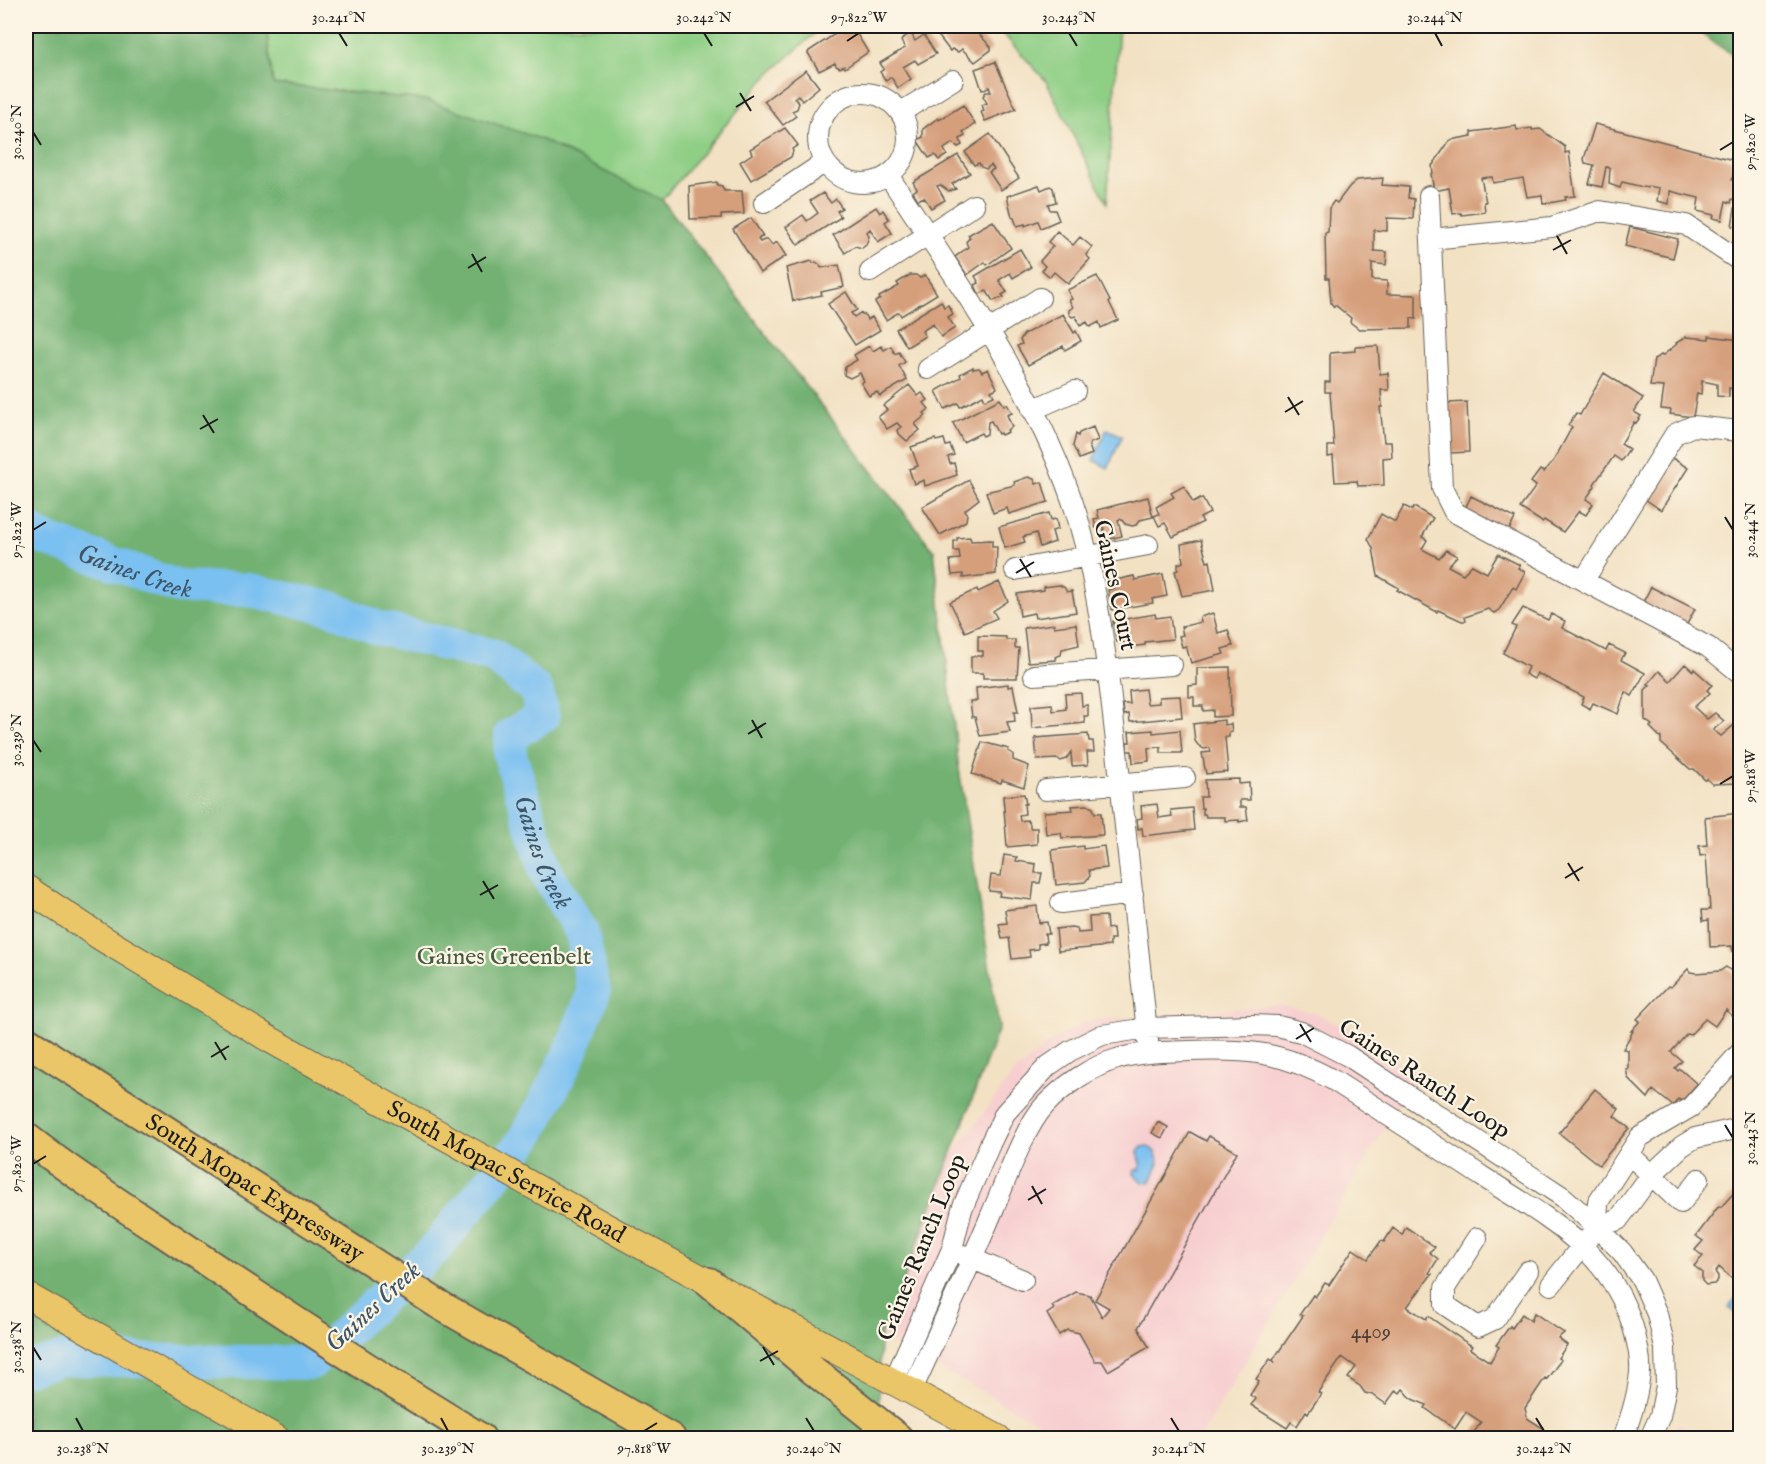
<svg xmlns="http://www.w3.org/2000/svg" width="1766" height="1464" font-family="'IM FELL English',serif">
  <rect width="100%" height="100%" fill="#fcf5e5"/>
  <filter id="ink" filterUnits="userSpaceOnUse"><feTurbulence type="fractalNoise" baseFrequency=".0167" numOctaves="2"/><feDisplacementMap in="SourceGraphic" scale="12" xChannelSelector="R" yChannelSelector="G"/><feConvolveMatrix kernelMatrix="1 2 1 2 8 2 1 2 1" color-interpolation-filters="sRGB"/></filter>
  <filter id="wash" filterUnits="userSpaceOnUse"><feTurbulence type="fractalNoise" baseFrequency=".008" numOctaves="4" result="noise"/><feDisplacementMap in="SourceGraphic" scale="24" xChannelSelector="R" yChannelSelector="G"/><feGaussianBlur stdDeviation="1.35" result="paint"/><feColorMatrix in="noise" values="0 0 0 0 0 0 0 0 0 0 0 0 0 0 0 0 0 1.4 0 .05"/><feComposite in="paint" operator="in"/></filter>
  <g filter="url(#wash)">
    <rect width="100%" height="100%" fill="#f2e1c3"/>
    <path fill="#f7cfd0" d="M1280 1005 1314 1013 1354 1032 1417 1074 1200 1438H1066L880 1336 896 1301 952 1155 1013 1074 1048 1044 1086 1021Z
      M1678 1422 1699 1438H1668Z"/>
    <path fill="#8ece85" stroke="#557550" stroke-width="1.5" d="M266 26H823L768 75 662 200 934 551 958 762 273 84Z
      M996 26H1119L1107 203 1046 81Z"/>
    <path fill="#72b172" stroke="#476647" stroke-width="1.5" d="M26 26H266L273 84 426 100 540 139 662 200 934 551 958 762 999 1028 896 1301 880 1336 878 1438H26Z
      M1690 26H1740V60Z"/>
    <path fill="#7ac0f1" stroke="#4b6e86" stroke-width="1.5" d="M1107 429 1122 436 1108 468 1093 460Z
      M1148 1146 1155 1152 1159 1163 1151 1181 1143 1183 1134 1174 1135 1170H1140L1141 1164 1138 1152 1142 1147Z
      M1740 1293V1317L1729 1307Z"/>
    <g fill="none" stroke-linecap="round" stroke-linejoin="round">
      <path stroke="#7ac0f1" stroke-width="34" id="s1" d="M26 527 40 537 178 587 248 590 331 608 378 628 494 656 536 690 543 716 511 735 510 755 547 874 582 933 594 992 569 1056 526 1138 435 1249 311 1363 61 1359 26 1369"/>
    </g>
    <g id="blocks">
      <path fill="#d69f7c" d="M847 26H852L868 52 845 68 844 66 840 68 836 66 835 63 819 71 808 53 809 51Z
        M937 26H975L978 29 976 31 991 47V50L975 62 962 49 958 52 952 49 950 51 933 29Z
        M911 33 915 41 924 35 936 54 918 64 915 60 903 67 911 79 898 88 891 77 886 81 880 72 884 69 880 63 905 48 901 41 903 38Z
        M995 62 1016 109 985 121 981 112 984 111 982 105 987 103 983 96 986 92H991L989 87 982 90 975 69Z
        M806 70 819 87 802 101 798 95 794 98 799 103 797 109 792 111 796 116 783 125 764 101Z
        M963 105 975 124 963 132 965 136 960 139 962 145 958 147 953 143 944 149 947 155 939 160 935 155 929 158 917 140 923 137V129L938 118 939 120Z
        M1595 124 1737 161 1732 180 1737 181 1735 200 1732 199 1731 203 1726 201 1722 220 1713 218 1714 215 1697 211 1699 198 1670 191 1669 204 1657 201 1659 188 1648 186 1647 188 1622 182 1620 188 1609 184 1610 168 1606 167 1602 187 1589 184 1594 165 1585 163 1584 159Z
        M1516 126 1517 130 1532 128V130L1540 129 1565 147V153L1569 152 1575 196 1565 197 1566 200 1543 204 1542 195 1527 197 1523 178 1493 183 1492 177 1481 178 1486 202H1484L1485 212 1462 215 1461 213 1453 214 1449 188 1434 191 1431 174 1433 173 1432 166 1450 140 1472 136V132Z
        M785 128 798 145 792 149 793 151 791 157 751 180 740 162 752 154 750 149Z
        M990 134 1019 178 1001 190 989 172 994 169 991 165 986 169 981 167 979 163 974 165 965 152Z
        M958 155 970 173 952 184 956 189 949 191 940 185 937 186 945 200 931 208 924 197 918 200 913 192 917 189 913 182Z
        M1383 178 1382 185 1409 187 1408 198 1414 199 1413 219 1387 218V231L1374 230V251L1387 252 1386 265 1372 263V280L1387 281V294L1416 295V319L1411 318V328L1359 329 1350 322 1351 318 1335 305 1334 307 1331 303 1329 278H1326L1325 233 1328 232 1329 208 1334 201 1337 203 1349 187 1357 180Z
        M717 182V185L722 186 724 191H742L744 214 721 215V218L690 219 689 186Z
        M1039 185 1041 190 1050 186 1053 188 1056 202 1048 204 1050 210H1055L1059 220 1041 228 1038 221 1025 226V224L1017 226 1014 218 1012 217 1007 196Z
        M823 193 831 203 836 199 842 208 837 211 841 217 798 245 786 227 803 215 807 221 818 213 810 201Z
        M1739 198 1740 227 1732 226 1735 208H1737Z
        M876 207 880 213 883 210 889 219 885 222 892 233 878 242 870 229 867 232 869 236 866 245 862 248 855 246 845 253 833 235Z
        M751 218 763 236 758 239 760 242 767 239 772 245 777 242 786 256 760 273 733 229Z
        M993 221 1011 248 987 265 985 262 967 275 955 257 968 247 966 242 970 237 968 235Z
        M1630 227 1678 239 1673 258 1625 246Z
        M1057 231 1073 245 1080 237 1092 247 1086 255 1090 259 1068 284 1054 272 1050 277 1042 270 1045 266 1040 261 1053 246 1048 242Z
        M1020 249 1031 267 1013 278 1010 273 999 280 1007 292 1002 295 1004 297 993 301 986 290 980 294 978 292 975 285 979 283 975 276Z
        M812 261 813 263 816 262 820 265 821 268 839 265 844 287 821 292 822 295 793 301 786 268Z
        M910 275H916L920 278 925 275 937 294 901 316 899 312 886 320 875 302 880 299 879 297 899 286 897 283Z
        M1097 276 1110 301 1109 302 1118 320 1101 328 1099 322 1090 327 1087 322 1080 326 1076 316 1072 317 1069 314V310L1073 307 1069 300 1072 299 1067 290Z
        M846 292 857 310 851 313 854 317 860 313 865 315 867 320 872 317 880 330 855 345 828 304Z
        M941 301 944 307 948 305 953 314 948 317 955 328 941 337 933 324 922 331 925 336 907 347 896 329Z
        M1063 314 1074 333 1076 331 1081 341 1065 350 1063 346 1028 365 1017 346 1022 344 1020 340 1024 334Z
        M1709 336 1740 340V390L1729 388V397L1717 396V384L1702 381 1701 394 1697 393 1693 417 1670 414 1671 410 1661 409 1664 387 1650 386 1654 359 1661 355 1662 356 1677 344 1676 343 1686 337 1709 339Z
        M869 346 873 351 881 346 884 350 891 346 895 354 899 352 905 362 899 366 907 380 880 396 877 392 869 396 861 383 864 381 860 373 850 378 844 375 845 367 857 360 854 355Z
        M1378 346 1380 374 1388 373 1389 390H1381L1382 407H1380L1384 442H1391L1392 457 1383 458 1384 485 1358 486 1357 481 1335 482 1333 456 1328 457V446H1334L1330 392H1325V382H1330V353L1355 351V347Z
        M973 367V369L979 368 982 372 988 369 997 388 991 391 994 396 985 400 983 395 960 407 958 403 945 409 936 391 961 377 960 374Z
        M1604 373 1643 398 1634 412 1641 416 1636 423 1634 422 1621 444 1629 449 1621 461 1614 456 1594 484 1595 486 1586 499 1593 504 1586 515 1579 511 1563 532 1544 520 1542 522 1520 508 1536 486 1531 482 1540 470 1544 472 1554 460 1572 427 1568 425 1576 413 1580 415Z
        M909 385 918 396 922 393 928 400 924 403 929 409 924 413 926 415 915 424 920 430 907 441 898 433 897 430 901 427 897 423 887 429 878 417 887 410 883 406Z
        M1000 399 1004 405 1007 404 1012 413 1007 415 1012 427 1007 430 1008 432 1001 435 1000 433 998 434 991 421 988 422 987 434 983 436 981 433 963 442 953 423Z
        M1467 402 1469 452 1450 453 1448 403Z
        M1093 427 1098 440 1090 443 1089 446 1092 454 1079 459 1073 446 1076 434 1078 436 1079 433Z
        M935 439 936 441 944 439 946 446 950 445 954 455 948 457 950 464 954 463 957 475 925 486 924 480 914 484 909 469 918 466 911 447Z
        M1672 458 1688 468 1661 510 1645 499Z
        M1028 477 1034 479 1036 484 1042 482 1048 502 1009 514 1007 508 993 513 986 492 1015 485 1014 482Z
        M969 480 979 499 965 510 967 514 966 521 940 535 922 507Z
        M1184 486 1193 503 1202 498 1210 513 1200 518 1203 522 1173 537 1165 523 1159 526 1154 516 1159 514 1156 507 1174 497 1171 493Z
        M1471 496 1515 518 1507 535 1463 513Z
        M1148 497 1153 517 1140 520 1136 525 1132 526 1125 524 1121 519 1118 520 1122 536 1106 540 1103 526 1096 528 1094 519 1099 518 1097 510Z
        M1404 506 1412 510 1414 507 1433 518 1422 537 1427 540 1422 549 1439 558 1446 550 1457 556 1448 566 1463 574 1472 565 1487 573 1498 554 1520 565 1518 568 1525 572 1516 589 1513 587 1499 610 1494 613 1488 609 1465 617 1466 621H1462L1438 610 1437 612 1397 590 1399 588 1378 576 1373 548 1368 539 1381 514 1395 522Z
        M1049 513 1051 520 1056 519 1058 529 1052 531 1055 542 1040 547 1036 533 1023 537 1025 542 1005 548 999 527Z
        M970 537 971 541 992 540V547H997L996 574 963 578V574L952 575 950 560 960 559 959 551H954V541H957V538Z
        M1201 540 1207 562 1210 561 1215 590 1182 596 1175 571 1178 570V564L1183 562 1181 544Z
        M1163 574 1167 596 1152 599 1153 603 1112 610 1108 590 1115 588 1114 584 1116 580 1134 576 1135 580Z
        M999 582 1008 601 993 611 997 618 965 632 950 602 977 589 978 592Z
        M1059 585 1064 587 1067 592 1072 591 1076 612 1035 618 1034 613 1020 616 1017 594 1044 590V587Z
        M1651 587 1695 609 1686 626 1642 604Z
        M1523 608 1548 620 1551 614 1565 621 1562 628 1606 651 1609 645 1625 653 1621 660 1645 673 1632 696 1625 692 1618 714 1593 703 1590 709 1581 704 1584 697 1537 673 1534 679 1525 674 1528 667 1503 653 1516 627 1512 625Z
        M1213 613 1218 633 1228 630 1233 646 1222 649 1224 654 1191 663 1186 646 1182 647 1179 636 1183 635 1181 627 1201 622 1200 617Z
        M1155 614 1156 618 1170 616 1173 639 1145 642V645L1129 647 1122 641 1117 642 1113 621Z
        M1054 624V627L1076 624 1079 645 1062 649 1061 655 1055 657 1056 660 1028 662 1024 628Z
        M978 636 1006 637V640H1015V648H1019L1017 678H983V673H971V656H983V651H978Z
        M1685 664 1693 671 1694 669 1712 685 1707 690 1710 693 1694 707 1707 719 1715 713 1724 721 1713 730 1721 736 1739 721 1740 723V783L1712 784 1707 779 1705 780 1694 769H1690L1661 743V738L1650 727 1652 725 1645 720V690L1650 685 1648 684 1659 671 1670 681Z
        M1230 667 1231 716 1213 717V710L1203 711V706H1194V697H1189V686L1197 685V668Z
        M1008 684V687L1013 686 1018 712H1014L1015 721 1007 722 1010 732 980 736 975 717H972L970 701H977L976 688Z
        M1145 689 1147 704 1159 703V697L1180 696 1182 717 1130 722 1129 714 1124 715 1123 704H1130L1129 691Z
        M1081 693 1082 706 1088 705V716H1084L1085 723 1032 728 1031 706 1052 704 1053 711 1066 709 1065 694Z
        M1224 720V725L1231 724 1232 732H1229V737H1225L1228 772 1206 774 1202 753 1211 752 1210 748 1204 749 1198 745 1195 741 1193 724Z
        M1153 730V733L1180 730 1182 753H1161V747L1148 748 1149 761 1133 763 1132 751H1127V742H1130L1129 732Z
        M1088 734 1089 741H1093L1094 752H1087L1088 765 1072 766 1071 752 1066 759 1061 761 1058 759 1037 760 1035 738Z
        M982 742 1009 749 1008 751 1013 754V760L1029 766 1024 787 1002 780 1001 783 972 774Z
        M1239 779V784L1249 783 1250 800H1240V807H1246L1248 820 1239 822V820L1225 821V817H1206L1205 814H1203V808H1201L1200 797H1206L1205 780Z
        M1024 794 1026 804H1024L1025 814 1019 815 1020 821 1027 820 1030 824V828H1037V844L1007 847 1003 796Z
        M1157 804 1159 818 1172 816 1171 810 1192 808 1194 830 1143 836 1142 828 1138 829 1137 819 1142 818 1141 806Z
        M1087 805 1093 808 1095 813H1101L1103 835 1062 838 1061 833 1046 834 1044 812 1073 810 1072 806Z
        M1740 813V951L1733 952 1732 946 1710 947 1709 920 1703 921 1702 910H1710L1706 855 1700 856 1699 846 1707 845 1705 817Z
        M1083 846V849L1104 846 1107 868 1089 870 1090 876 1085 882 1056 885 1052 850Z
        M1004 855 1017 857 1016 861 1036 864 1035 873H1042L1040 883H1034L1032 900 999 896 1000 892 989 891 991 875 1001 876Z
        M1037 906 1039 923 1047 922 1049 934H1045L1046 943 1038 944V949L1029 950 1030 957 1012 959 1009 938 1002 939 999 924 1007 923 1005 910Z
        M1106 916 1107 929 1113 928 1114 939H1110V946L1058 951 1056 929 1072 927 1077 928 1078 933 1090 932 1089 917Z
        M1726 967 1740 978V1023L1726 1010 1715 1026 1705 1019 1690 1035 1687 1034 1671 1052 1682 1061 1675 1068 1678 1071 1680 1069 1697 1084 1682 1101 1678 1099 1673 1106 1653 1090 1648 1098 1628 1078 1626 1069H1628V1050L1623 1049 1633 1031H1631L1640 1021 1637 1019 1668 986 1671 987 1688 969 1690 972 1696 973 1720 971Z
        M1595 1089 1619 1109 1614 1116 1629 1128 1599 1165 1559 1133Z
        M1158 1122 1168 1127 1162 1138 1152 1133Z
        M1190 1132 1206 1141 1209 1136 1237 1152 1138 1328 1149 1347 1108 1371 1102 1361H1095L1079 1333 1067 1330 1059 1335 1047 1314 1054 1309 1052 1306 1076 1292 1090 1295 1102 1317 1109 1308 1095 1300Z
        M1740 1186V1271L1739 1269 1731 1278 1719 1267 1715 1272 1718 1276V1280L1714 1284 1706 1285 1702 1281V1272L1694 1266 1703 1256 1695 1250 1703 1241 1696 1236 1719 1206 1721 1207Z
        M1406 1227 1435 1247 1429 1252 1438 1259 1429 1273 1432 1274 1407 1307 1426 1319 1428 1316 1467 1343 1472 1346 1470 1349 1490 1362 1499 1347 1496 1345 1510 1326 1512 1328 1522 1314 1531 1321 1534 1313 1564 1333 1558 1338 1567 1345 1558 1358 1561 1360 1547 1379 1545 1378 1525 1408 1527 1418 1543 1428 1536 1438H1470L1481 1422 1466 1412 1455 1429 1425 1408 1427 1405 1412 1399 1403 1389 1400 1393 1396 1390 1386 1404 1373 1395 1365 1393 1360 1386 1348 1378 1356 1367 1342 1357 1318 1392 1321 1394 1308 1413 1306 1411 1297 1426 1291 1422 1287 1428 1251 1405 1256 1399 1250 1395 1259 1381 1256 1379 1270 1359 1275 1363 1273 1360 1303 1316 1300 1314 1313 1295 1315 1297 1325 1283 1329 1285 1353 1249 1368 1259 1381 1241 1384 1242 1393 1228 1402 1235Z"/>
    </g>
  </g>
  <g filter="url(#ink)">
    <use href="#blocks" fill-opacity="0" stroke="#676156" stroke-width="1.5"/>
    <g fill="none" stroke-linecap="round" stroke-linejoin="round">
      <defs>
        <path id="minor" d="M818 138a45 45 0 1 1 90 0a45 45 0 1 1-90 0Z
          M901 112 953 80
          M888 175C958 281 1041 397 1078 519 1098 588 1107 662 1115 733 1127 836 1137 939 1148 1041
          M1429 196 1442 488 1454 512 1708 647 1740 673
          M764 203 825 162
          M1431 239 1552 227 1600 211 1686 225 1740 261
          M870 272 974 205
          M928 369 1040 298
          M1032 410 1075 391
          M1015 570 1148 545
          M1584 580 1675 434 1693 426 1740 431
          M1034 675 1172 665
          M1046 790 1185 778
          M1061 903 1133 894
          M1629 1154 1681 1203 1699 1179
          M1597 1227 1598 1202 1640 1137 1691 1107 1740 1053
          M1477 1238 1445 1288V1305L1478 1327 1495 1319 1528 1271
          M963 1255 1023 1280
          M1551 1285 1597 1227 1618 1220 1651 1175 1682 1146 1695 1138 1740 1128
          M893 1383 952 1249 962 1209 990 1144 1005 1113 1048 1066 1070 1051 1102 1035 1147 1028 1252 1025 1278 1026 1301 1032 1348 1056 1563 1197 1597 1227 1622 1252 1642 1280 1657 1314 1665 1348 1666 1386 1660 1416 1650 1438
          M911 1392C938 1333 966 1275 991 1215 1005 1184 1023 1129 1045 1105 1063 1086 1092 1066 1117 1059 1140 1052 1165 1052 1189 1051 1247 1049 1281 1051 1333 1080 1383 1112 1433 1144 1483 1177 1547 1218 1610 1250 1633 1327 1637 1341 1641 1358 1640 1372 1638 1396 1631 1417 1623 1438"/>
        <g id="major">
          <path id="s2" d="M26 888 102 938 269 1039 634 1242 998 1438"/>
          <path d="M26 1295 276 1438"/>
        </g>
        <g id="highway">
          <path id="s3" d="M26 1041 438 1304 671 1438"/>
          <path d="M26 1137C81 1180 140 1217 198 1256 291 1319 385 1380 481 1438"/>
          <path d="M709 1282 814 1371 898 1438"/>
        </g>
      </defs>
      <use href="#minor" stroke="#676156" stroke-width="22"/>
      <use href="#major" stroke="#676156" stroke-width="28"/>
      <use href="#highway" stroke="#676156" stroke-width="32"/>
      <use href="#minor" stroke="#fff" stroke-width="20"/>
      <use href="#major" stroke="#ebc669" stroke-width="26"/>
      <use href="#highway" stroke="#ebc669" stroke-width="28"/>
    </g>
  </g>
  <path fill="none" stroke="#1c1c1c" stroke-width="2" d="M339 33 347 46M704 33 712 46M1069 33 1077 46M1435 33 1442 46M847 41 859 33M740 93 751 111M736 107 754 96M33 132 41 145M1720 150 1733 142M1557 236 1567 254M1553 250 1571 240M472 254 482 272M468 268 486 257M1288 397 1299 415M1285 412 1303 401M203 415 214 433M200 429 218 419M1725 517 1733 530M33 530 46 522M1020 559 1031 577M1016 573 1034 562M752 720 762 738M748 734 766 723M33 740 41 752M1720 784 1733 776M1568 863 1579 881M1565 878 1583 867M483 881 494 899M480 895 498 885M1300 1024 1311 1042M1296 1039 1314 1028M215 1042 226 1060M211 1057 229 1046M1725 1125 1733 1138M33 1164 46 1156M1032 1186 1042 1204M1028 1200 1046 1189M33 1347 41 1360M763 1347 774 1365M760 1361 778 1351M76 1418 83 1431M441 1418 448 1431M806 1418 814 1431M1171 1418 1179 1431M1536 1418 1544 1431M644 1431 657 1423"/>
  <g text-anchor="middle" stroke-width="4.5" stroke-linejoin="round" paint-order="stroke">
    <g font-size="21" fill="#4a3d34">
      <text x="1371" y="1338">4409</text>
    </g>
    <g font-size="24" fill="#1c1c1c" stroke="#fcf5e5">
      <text transform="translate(1116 585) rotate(78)" y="8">Gaines Court</text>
      <text transform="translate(1425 1078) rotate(33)" y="8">Gaines Ranch Loop</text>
      <text dy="8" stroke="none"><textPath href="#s2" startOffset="558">South Mopac Service Road</textPath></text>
      <text dy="8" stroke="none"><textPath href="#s3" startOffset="272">South Mopac Expressway</textPath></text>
      <text transform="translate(921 1247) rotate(-68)" y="8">Gaines Ranch Loop</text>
    </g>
    <g font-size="24" fill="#445a41" stroke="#fcf5e5">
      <text x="504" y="964">Gaines Greenbelt</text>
    </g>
    <g font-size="26" font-style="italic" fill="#3d5567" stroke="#fcf5e5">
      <text dy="9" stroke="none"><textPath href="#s1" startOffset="118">Gaines Creek</textPath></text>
      <text dy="9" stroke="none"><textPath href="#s1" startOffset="730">Gaines Creek</textPath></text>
      <text transform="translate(372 1306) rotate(-43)" y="9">Gaines Creek</text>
    </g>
  </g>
  <rect width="1766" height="1464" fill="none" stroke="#fcf5e5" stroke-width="66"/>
  <rect x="33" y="33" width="1700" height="1398" fill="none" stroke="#1c1c1c" stroke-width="2"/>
  <g font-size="15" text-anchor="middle" fill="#1c1c1c">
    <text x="339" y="22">30.241°N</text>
    <text x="704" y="22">30.242°N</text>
    <text x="859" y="22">97.822°W</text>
    <text x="1069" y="22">30.243°N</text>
    <text x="1435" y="22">30.244°N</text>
    <text transform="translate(16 132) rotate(-90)" y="5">30.240°N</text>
    <text transform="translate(1750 142) rotate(-90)" y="5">97.820°W</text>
    <text transform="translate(16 530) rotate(-90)" y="5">97.822°W</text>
    <text transform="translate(1750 530) rotate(-90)" y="5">30.244°N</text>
    <text transform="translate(16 740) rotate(-90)" y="5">30.239°N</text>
    <text transform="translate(1750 776) rotate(-90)" y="5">97.818°W</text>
    <text transform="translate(1750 1138) rotate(-90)" y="5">30.243°N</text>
    <text transform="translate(16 1164) rotate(-90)" y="5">97.820°W</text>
    <text transform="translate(16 1347) rotate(-90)" y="5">30.238°N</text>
    <text x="83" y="1453">30.238°N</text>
    <text x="448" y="1453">30.239°N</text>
    <text x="644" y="1453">97.818°W</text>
    <text x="814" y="1453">30.240°N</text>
    <text x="1179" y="1453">30.241°N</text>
    <text x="1544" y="1453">30.242°N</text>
  </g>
</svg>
